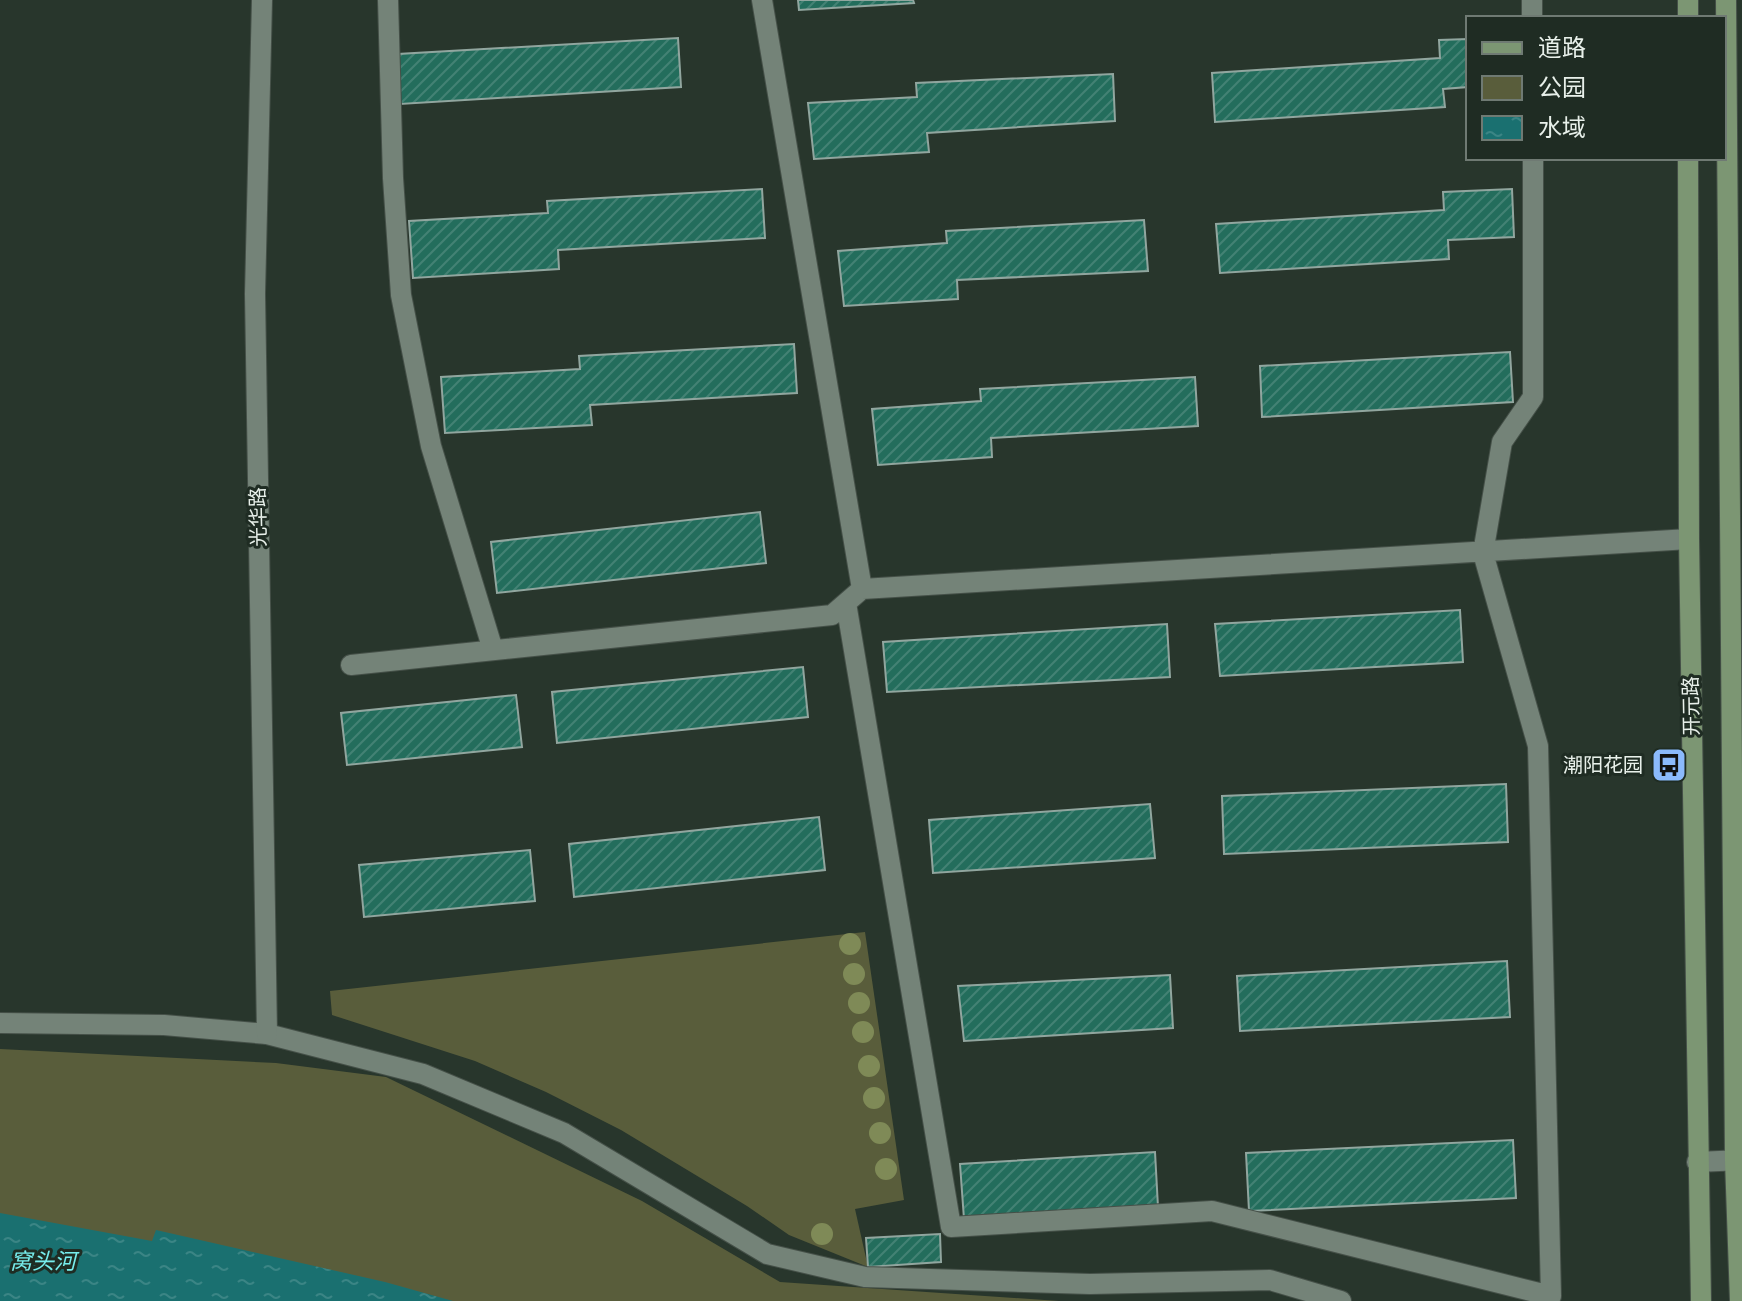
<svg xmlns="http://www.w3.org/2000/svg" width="1742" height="1301" font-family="'Varela Round','Noto Sans SC',sans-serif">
  <defs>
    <pattern id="water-ripples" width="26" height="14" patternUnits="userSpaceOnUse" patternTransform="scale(2)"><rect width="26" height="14" fill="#1a7070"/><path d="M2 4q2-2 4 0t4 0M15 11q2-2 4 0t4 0" fill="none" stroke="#3b8585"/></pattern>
    <pattern id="building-hatch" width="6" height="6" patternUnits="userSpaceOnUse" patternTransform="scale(2)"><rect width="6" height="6" fill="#236d5c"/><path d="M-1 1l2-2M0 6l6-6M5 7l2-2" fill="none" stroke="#438274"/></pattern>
  </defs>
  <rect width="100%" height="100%" fill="#28362c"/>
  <path fill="#595d3b" d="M865 932 904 1200 855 1209 868 1267 789 1235 747 1206 621 1130 546 1092 475 1061 332 1015 330 991Z
    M0 1049 276 1063 386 1077 642 1201 780 1282 1059 1301H0Z"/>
  <path fill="url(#water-ripples)" d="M0 1213 152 1241 156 1230 385 1282 453 1301H0Z"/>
  <path fill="url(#building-hatch)" stroke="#91a69f" stroke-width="2" d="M798 0H913L914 3 799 10Z
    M678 38 681 87 400 104 398 54Z
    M1468 39V87L1443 89 1445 107 1215 122 1212 73 1440 58 1439 40Z
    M1113 74 1115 121 927 133 929 152 814 159 808 103 917 97 916 83Z
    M762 189 765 238 558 250 559 269 413 278 409 221 548 213 547 201Z
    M1512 189 1514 237 1448 240 1449 259 1220 273 1216 224 1444 210 1443 192Z
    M1144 220 1148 271 957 280 958 299 844 306 838 251 947 243 946 231Z
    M794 344 797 393 590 405 592 425 445 433 441 377 580 369 579 356Z
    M1510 352 1513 402 1262 417 1260 366Z
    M1195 377 1198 426 991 438 992 457 878 465 872 409 981 401 980 389Z
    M760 512 766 563 497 593 491 542Z
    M1460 610 1463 662 1220 676 1215 624Z
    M1167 624 1170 677 887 692 883 642Z
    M803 667 808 717 557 743 552 692Z
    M516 695 522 747 347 765 341 713Z
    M1506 784 1508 842 1224 854 1222 796Z
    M1150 804 1155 858 933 873 929 820Z
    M819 817 825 870 574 897 569 844Z
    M530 850 535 901 364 917 359 865Z
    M1507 961 1510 1017 1240 1031 1237 976Z
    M1170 975 1173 1028 964 1041 958 986Z
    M1513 1140 1516 1198 1249 1211 1246 1153Z
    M1155 1152 1158 1207 964 1219 960 1164Z
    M940 1234 941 1262 868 1267 866 1238Z"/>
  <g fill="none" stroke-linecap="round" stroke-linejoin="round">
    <defs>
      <path id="minor" d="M388 0 393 178 401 295 431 446 493 650
        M762 0 862 589
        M1532 0V18
        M846 603 951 1227 1212 1211 1551 1296 1538 746 1483 553 1502 442 1533 397V158
        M351 665 832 615 862 589 1689 539
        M0 1023 164 1025 267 1034 423 1074 564 1133 767 1254 865 1277 1090 1284 1270 1280 1341 1301"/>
      <path id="tertiary" d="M262 0 255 294 267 1034
        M1697 1162 1742 1160"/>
      <path id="secondary" d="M1688 0V18
        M1726 0 1735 1160 1740 1301
        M1688 158 1689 539 1701 1301"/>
    </defs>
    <use href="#minor" stroke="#455048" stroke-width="22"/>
    <use href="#tertiary" stroke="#455048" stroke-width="22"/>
    <use href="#secondary" stroke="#455048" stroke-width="22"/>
    <use href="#minor" stroke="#748378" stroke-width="20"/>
    <use href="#tertiary" stroke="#748378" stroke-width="20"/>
    <use href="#secondary" stroke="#7c9673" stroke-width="20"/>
  </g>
  <g fill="#7f8a57">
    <circle cx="850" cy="944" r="11"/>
    <circle cx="854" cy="974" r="11"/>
    <circle cx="859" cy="1003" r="11"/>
    <circle cx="863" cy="1032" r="11"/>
    <circle cx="869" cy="1066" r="11"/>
    <circle cx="874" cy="1098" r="11"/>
    <circle cx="880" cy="1133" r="11"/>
    <circle cx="886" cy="1169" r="11"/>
    <circle cx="822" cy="1234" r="11"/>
  </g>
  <defs>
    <symbol id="bus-square" viewBox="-11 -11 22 22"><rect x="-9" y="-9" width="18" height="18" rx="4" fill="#8bbafc" stroke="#1f2c23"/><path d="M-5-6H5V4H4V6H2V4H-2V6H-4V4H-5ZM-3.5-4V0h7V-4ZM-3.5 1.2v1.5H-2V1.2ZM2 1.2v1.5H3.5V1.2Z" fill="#111"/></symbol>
  </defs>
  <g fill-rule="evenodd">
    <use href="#bus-square" x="1649" y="745" width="40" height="40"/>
  </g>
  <g text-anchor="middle" stroke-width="6" stroke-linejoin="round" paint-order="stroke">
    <g font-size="20" fill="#e8f0ea" stroke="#1f2c23">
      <text transform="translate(258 517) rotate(-91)" y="7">光华路</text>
      <text transform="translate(1691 706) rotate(-91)" y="7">开元路</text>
    </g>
    <g font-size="20" fill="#e8f0ea" stroke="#1f2c23" text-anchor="end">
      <text x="1643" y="772">潮阳花园</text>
    </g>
    <g font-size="22" font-style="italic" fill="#77eded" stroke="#1f2c23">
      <text x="43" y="1269">窝头河</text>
    </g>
  </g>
  <rect x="1466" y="16" width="260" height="144" fill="#1f2c23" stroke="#6f7a73" stroke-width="2"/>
  <rect x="1482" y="42" width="40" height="12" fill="#7c9673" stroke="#6f7a73" stroke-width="2"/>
  <text x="1538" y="56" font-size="24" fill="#e8f0ea">道路</text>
  <rect x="1482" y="76" width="40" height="24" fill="#595d3b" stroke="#6f7a73" stroke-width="2"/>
  <text x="1538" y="96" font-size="24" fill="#e8f0ea">公园</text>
  <rect x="1482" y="116" width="40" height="24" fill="url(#water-ripples)" stroke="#6f7a73" stroke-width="2"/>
  <text x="1538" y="136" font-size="24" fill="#e8f0ea">水域</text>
</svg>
